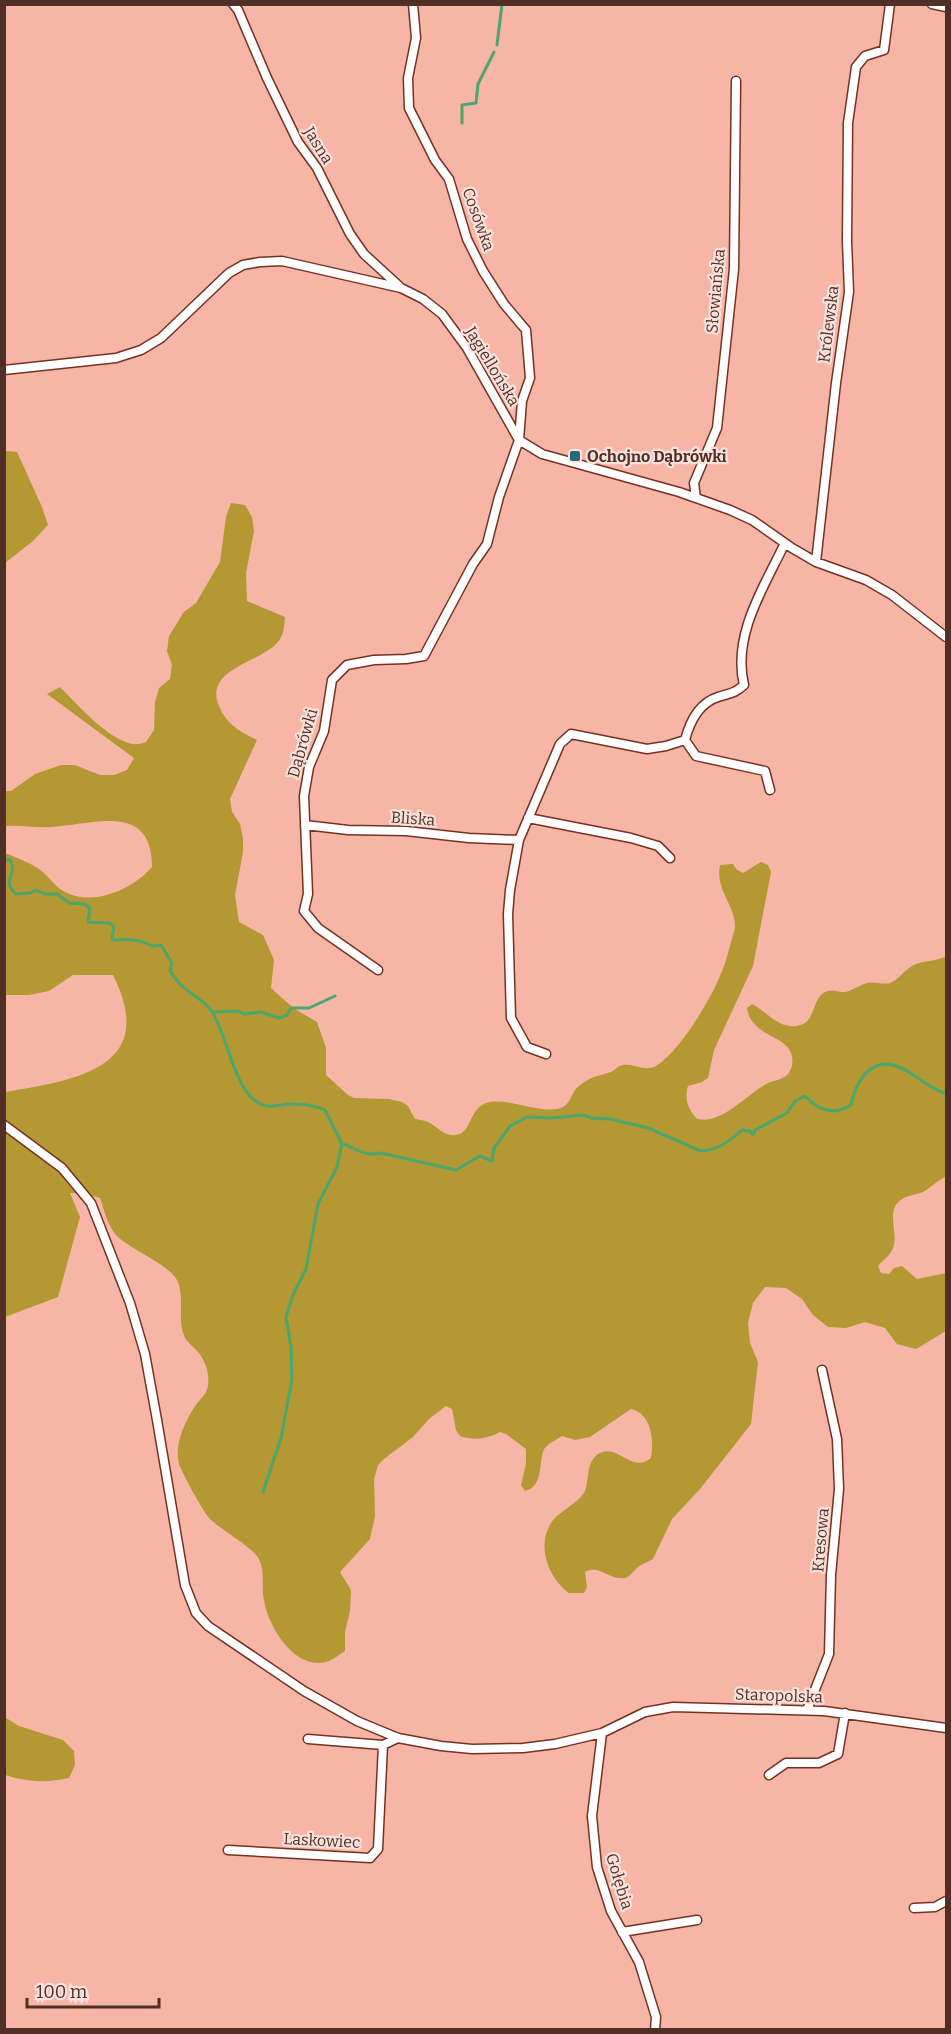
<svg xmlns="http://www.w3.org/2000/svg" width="951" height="2034" font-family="Bitter,serif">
  <rect width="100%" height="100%" fill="#f7b5a5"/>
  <path fill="#b39833" d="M5 451 17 452 42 507 48 525 33 541 5 563Z
    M231 503 245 505 252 517 254 531 246 573 247 601 285 617C284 626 284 636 277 643 261 662 203 669 219 706 226 724 240 732 257 740L230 799 232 812 240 824 243 838V852L235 895 239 922 263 935 274 960 271 988 293 1008 317 1022 326 1048V1075L348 1095 354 1098 389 1099 402 1102 408 1106 415 1119C419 1120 424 1120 428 1122 437 1126 444 1137 456 1135 473 1133 468 1106 490 1102 513 1099 535 1112 557 1109 569 1107 570 1098 575 1090 579 1085 588 1079 594 1077 599 1075 606 1074 611 1072 616 1069 618 1066 623 1065 633 1063 643 1071 654 1067 678 1055 710 1000 720 976 727 961 730 944 735 928 736 905 715 891 720 865L733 864 737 870 743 873 761 862 768 865 771 872 753 966 714 1050 708 1078 702 1082 688 1086C684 1099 688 1109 697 1119 721 1125 746 1095 766 1084 773 1080 786 1080 790 1071 793 1066 793 1058 791 1053 785 1035 751 1036 747 1008L752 1004C767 1012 778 1028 796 1026 818 1024 810 996 828 991 834 989 840 993 846 992 853 990 860 985 867 983 874 981 883 985 890 983 898 980 905 970 912 966 922 960 936 962 946 956V1177C937 1180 932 1187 923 1192 916 1195 907 1195 901 1200 885 1210 899 1234 893 1248 890 1256 883 1260 878 1266L881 1273 889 1274 894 1268 902 1266 917 1279 946 1273V1331L916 1349 897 1344 885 1328 865 1322 846 1328 828 1327 813 1315 802 1299 786 1288 765 1287 753 1303 748 1323 750 1343 758 1362 751 1424 700 1489 672 1519 653 1559C647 1563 640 1564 636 1569 632 1572 631 1576 625 1578 610 1581 599 1564 585 1572L587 1587 584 1593H569C549 1579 536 1546 551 1523 559 1511 579 1503 585 1491 590 1479 585 1461 600 1453 619 1444 631 1474 651 1458 654 1440 652 1414 631 1409L590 1437 575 1440 562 1436 549 1444 544 1449C538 1464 544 1486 525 1491L521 1485 526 1464V1449L506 1434 500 1432C486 1439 475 1441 460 1436L456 1430 452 1409 446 1406 429 1419 413 1437 384 1459 378 1465 374 1479 375 1516 370 1539 340 1572 351 1590 350 1611 345 1632V1651C340 1654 334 1659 329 1661 296 1673 268 1627 264 1600 261 1586 266 1568 257 1556 246 1543 223 1531 210 1519 204 1513 182 1473 179 1464 174 1446 184 1423 194 1408 197 1402 205 1396 207 1390 211 1377 206 1361 198 1352 194 1347 188 1343 185 1338 177 1321 184 1303 179 1285 174 1265 131 1251 116 1235 107 1224 104 1210 100 1198L81 1193H70L80 1217 58 1297 5 1317V1092C74 1080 160 1069 113 975H73L49 991 29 995H5V853C16 857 28 862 39 869 49 876 55 888 67 893 95 906 133 889 152 867 152 801 93 825 51 827 36 828 20 825 5 826V791H11L35 774 61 765H75L100 775H114L127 770 134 758 47 694 60 687C76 703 109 741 133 744 137 745 143 743 146 742L154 730 155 702 159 688 170 679 172 665 167 651 169 636 184 612 196 603 220 562 226 517Z
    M4 1696 6 1718 19 1726 63 1740 74 1751 75 1765 69 1778C48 1783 25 1782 5 1775Z"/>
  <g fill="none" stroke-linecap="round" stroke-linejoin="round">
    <path stroke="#4ca66e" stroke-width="3" d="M497 45 502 4
      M462 123V105L476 103 478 84 494 52
      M4 859 10 860C19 875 0 879 16 894L30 893 36 890 45 894H57L69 903 84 904 90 908 88 922 110 923 114 927 112 939 114 940C129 939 139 939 152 946L161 945 172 963 170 971C173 975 177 981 181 985 191 995 205 1000 212 1012 227 1035 234 1088 257 1102 268 1110 281 1104 293 1104 303 1104 316 1106 325 1110L342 1144 337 1167 318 1204 306 1269 293 1295 286 1317 291 1347 292 1380 281 1438 263 1492
      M212 1012 237 1011 245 1014 261 1012 279 1018 287 1015 291 1008H309L335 996
      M343 1144C352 1146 362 1155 371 1154 375 1154 378 1153 381 1153L456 1170 480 1156 492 1161 494 1148 510 1126 527 1117 551 1118 583 1115 591 1118 610 1119 648 1128 701 1151C718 1150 730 1141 742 1130L750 1131 753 1135 755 1130 787 1113 795 1101 805 1096C819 1111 834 1116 851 1105 857 1076 876 1052 907 1071 921 1079 928 1087 944 1093"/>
    <defs>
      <path id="minor" d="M233 4 238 10 267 78 298 142 317 168 350 234 364 254 399 286
        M932 4 946 7
        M4 370 116 358 141 350 161 338 229 273 243 265 260 262 282 261 401 288 423 299 442 314 467 348 519 440 542 454 679 492 730 510 752 520 792 548 816 562 866 580 892 595 946 637
        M696 498 694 483 717 428 734 269 736 81
        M816 562 836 383 849 292 847 241 848 123 856 67 865 56 884 50 890 4
        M685 740 696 756 765 771 770 790
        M528 818 631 838 658 846 670 858
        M305 825 348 830 406 831 469 838 519 840
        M378 970 318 928 304 911 308 894 304 796 309 767 324 731 332 680 347 665 374 660 406 659 424 656 473 564 487 544 499 497 519 440 522 401 530 378 526 330 504 304 483 271 467 239 449 179 435 160 409 108 408 78 416 38 413 4
        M546 1054 527 1047 511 1018 508 914 510 890 519 840 560 744 571 734 647 749 666 746 685 740C690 721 699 703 718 697 730 693 734 694 744 685 732 635 764 587 785 543
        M4 1125 62 1168 91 1203 130 1303 145 1354 157 1420 185 1585 196 1613 208 1626 304 1691 357 1721 398 1738 441 1746 472 1749 523 1748 555 1744 602 1733 645 1712 673 1707 824 1711 946 1728
        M807 1710 829 1654 831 1575 839 1489 837 1439 822 1370
        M602 1733 592 1816 597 1867 611 1911 639 1962 656 2017 655 2030
        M308 1739 383 1745 398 1738
        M769 1775 786 1763H819L838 1754 845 1713
        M228 1850 370 1858 378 1849 383 1745
        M914 1908 935 1907 946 1901
        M622 1932 697 1920"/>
    </defs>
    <use href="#minor" stroke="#753121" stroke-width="11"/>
    <use href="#minor" stroke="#fff" stroke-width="8"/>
  </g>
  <rect fill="#256b7a" stroke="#fbe1db" stroke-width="2" x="569" y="450" width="12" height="12" rx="3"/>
  <g text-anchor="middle" stroke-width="4.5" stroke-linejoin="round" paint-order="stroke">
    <g font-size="16" fill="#502f27" stroke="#fbe1db">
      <text transform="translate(319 145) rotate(58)" y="6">Jasna</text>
      <text transform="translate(479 219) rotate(70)" y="6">Cosówka</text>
      <text transform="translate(715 291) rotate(-85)" y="6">Słowiańska</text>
      <text transform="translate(828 324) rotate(-83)" y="6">Królewska</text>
      <text transform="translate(493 366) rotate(59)" y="6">Jagiellońska</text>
      <text transform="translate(302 743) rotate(-74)" y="6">Dąbrówki</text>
      <text transform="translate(413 818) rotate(4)" y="6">Bliska</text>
      <text transform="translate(820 1540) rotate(-85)" y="6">Kresowa</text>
      <text transform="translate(779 1695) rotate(2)" y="6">Staropolska</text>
      <text transform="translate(322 1840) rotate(3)" y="6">Laskowiec</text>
      <text transform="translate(620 1881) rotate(73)" y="6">Gołębia</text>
    </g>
    <g font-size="16" font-weight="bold" fill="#502f27" stroke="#fbe1db" text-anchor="start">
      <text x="587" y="462">Ochojno Dąbrówki</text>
    </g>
  </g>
  <rect width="951" height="2034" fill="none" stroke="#502f27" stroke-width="12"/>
  <path d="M27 1998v9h132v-9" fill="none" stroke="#502f27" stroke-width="3"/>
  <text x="36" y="1998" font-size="18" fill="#502f27" stroke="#fbe1db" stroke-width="4.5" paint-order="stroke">100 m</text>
</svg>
